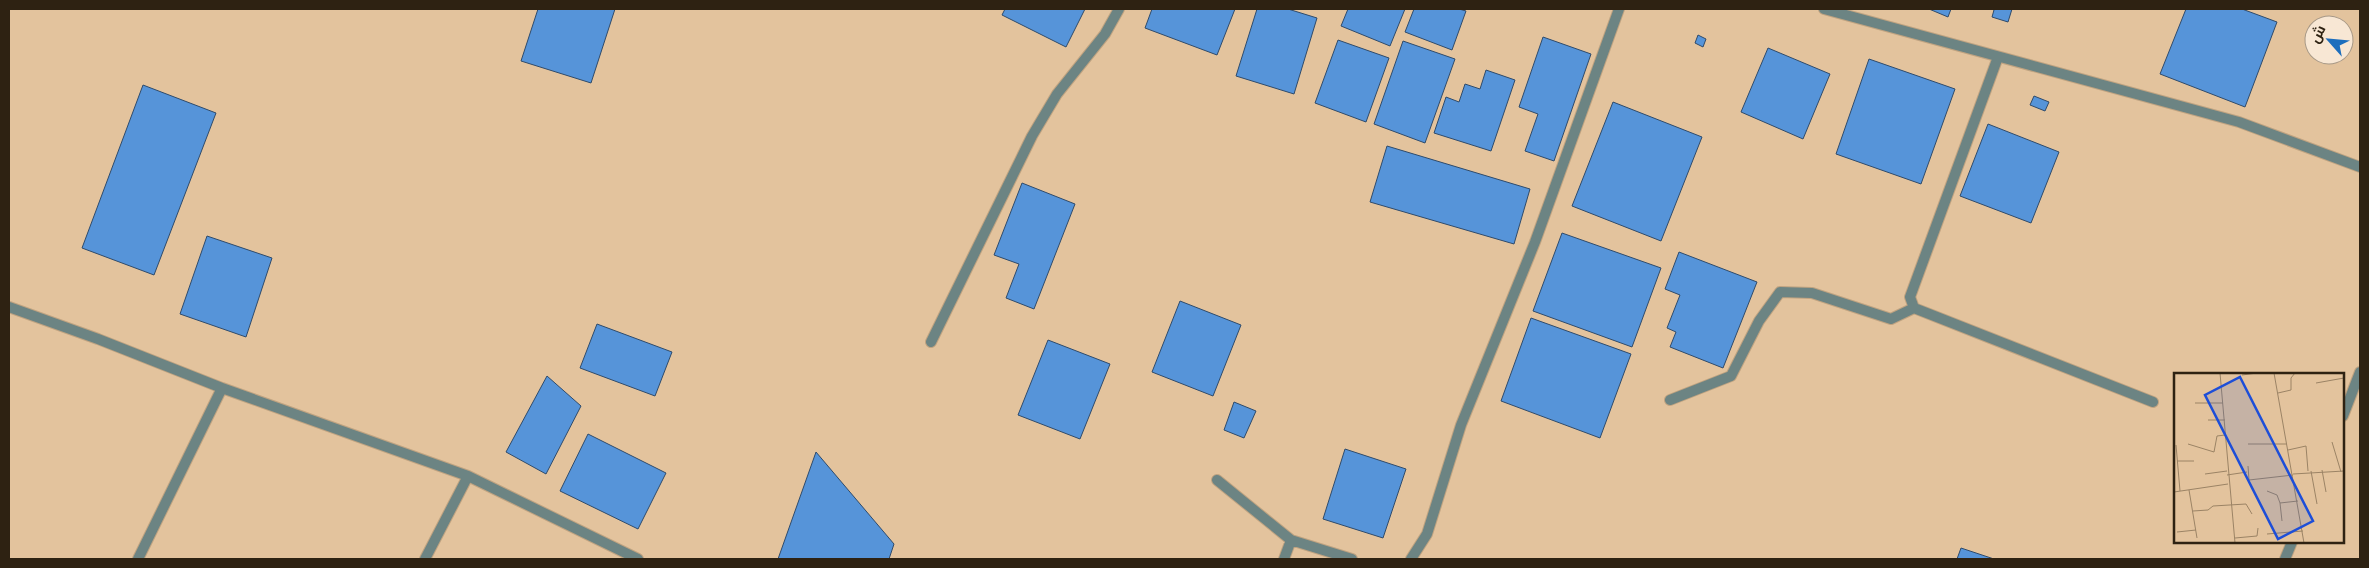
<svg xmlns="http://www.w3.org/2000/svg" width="2369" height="568" font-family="'Space Grotesk',Cairo,sans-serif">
  <rect width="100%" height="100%" fill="#e3c39d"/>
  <path fill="#5694d9" stroke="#2f4b6b" d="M538 9H615L591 83 521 61Z
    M1005 9H1085L1066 47 1002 15Z
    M1152 9H1235L1217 55 1145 28Z
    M1257 9H1288L1317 18 1294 94 1236 76Z
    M1348 9H1405L1390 46 1341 26Z
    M1414 9H1459L1466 11 1452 50 1405 32Z
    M1929 9H1951L1948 17Z
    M1992 9H2012L2008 22 1992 17 1994 10Z
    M2186 9H2242L2277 22 2245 107 2160 74Z
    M1698 35 1706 39 1703 47 1695 43Z
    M1543 37 1591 54 1554 161 1525 151 1538 114 1519 107Z
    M1338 40 1389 58 1366 122 1315 103Z
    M1403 41 1455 59 1425 143 1374 124Z
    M1768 48 1830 74 1803 139 1741 112Z
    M1869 59 1955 89 1921 184 1836 154Z
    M1486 70 1515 80 1491 151 1434 133 1446 97 1459 102 1465 84 1480 89Z
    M143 85 216 113 154 275 82 248Z
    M2034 96 2049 102 2045 111 2030 105Z
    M1613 102 1702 137 1661 241 1572 206Z
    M1988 124 2059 152 2031 223 1960 196Z
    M1387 146 1530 189 1514 244 1370 202Z
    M1022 183 1075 204 1034 309 1006 298 1019 264 994 255Z
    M1562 233 1661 268 1632 347 1533 311Z
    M207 236 272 258 246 337 180 314Z
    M1679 252 1757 282 1723 368 1670 347 1676 332 1667 328 1680 295 1665 289Z
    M1180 301 1241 325 1213 396 1152 372Z
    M1531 318 1631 354 1600 438 1501 401Z
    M597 324 672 352 655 396 580 368Z
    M1048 340 1110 364 1080 439 1018 415Z
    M547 376 581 406 546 474 506 452Z
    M1234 402 1256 411 1244 438 1224 430Z
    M588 434 666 473 638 529 560 491Z
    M1345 449 1406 469 1383 538 1323 519Z
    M816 452 894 544 889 559H778Z
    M1961 548 1994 559H1957Z"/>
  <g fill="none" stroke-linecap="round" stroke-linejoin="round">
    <defs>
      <path id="minor" d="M1824 9 2239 122 2360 167
        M1998 57 1910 297 1914 308 2153 402
        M9 307 98 339 222 388 468 476 638 559
        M931 342 1032 136 1057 94 1105 34 1119 9
        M1670 400 1731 376 1759 321 1780 292 1812 293 1891 319 1914 308
        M2343 416 2360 372
        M1217 480 1291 540 1352 559
        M138 559 222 388
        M425 559 468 476
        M1284 559 1291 540
        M1411 559 1427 534 1461 425 1535 242 1619 9
        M2285 559 2292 542"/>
    </defs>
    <use href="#minor" stroke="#bfa381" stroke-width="12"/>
    <use href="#minor" stroke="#6c8483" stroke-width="10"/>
  </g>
  <g transform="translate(2174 373)">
    <rect width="170" height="170" fill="#e3c39d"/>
    <path fill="none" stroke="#9b8365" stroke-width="1" d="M46 0 61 170M100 0 130 170M68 2 83 0M142 10 170 5M104 20 117 17V5L121 0M21 30H49M34 47H51M158 69 167 99M14 71 40 79 43 63 51 62M74 71H113M2 72 6 118M114 77 132 73 134 98M3 88H20M74 93 75 107 119 102M148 97 152 119M137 98 143 131M31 101 53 98M119 101 170 98M53 102 73 99M15 117 23 165M93 118 103 122 106 130M0 119 54 111M19 138 34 137 39 133 72 131 78 141M108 148 106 130 124 128M3 159 22 157M93 161 129 158M61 165 83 163 84 155M31 170H48"/>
    <path fill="#1d4ed8" fill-opacity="0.15" stroke="#1d4ed8" stroke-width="2.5" d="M66 4 139 148 104 166 31 22Z"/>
    <rect width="170" height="170" fill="none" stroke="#2e2212" stroke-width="2.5"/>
  </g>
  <rect width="2369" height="568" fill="none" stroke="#2e2212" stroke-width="20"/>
  <g transform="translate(2329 40) rotate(297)"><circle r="24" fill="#f8e7d4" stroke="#a79886"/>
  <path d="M0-4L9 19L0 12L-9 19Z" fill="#1d6ebd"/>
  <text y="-8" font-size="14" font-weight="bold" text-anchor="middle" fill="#2e2212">ش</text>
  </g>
</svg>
